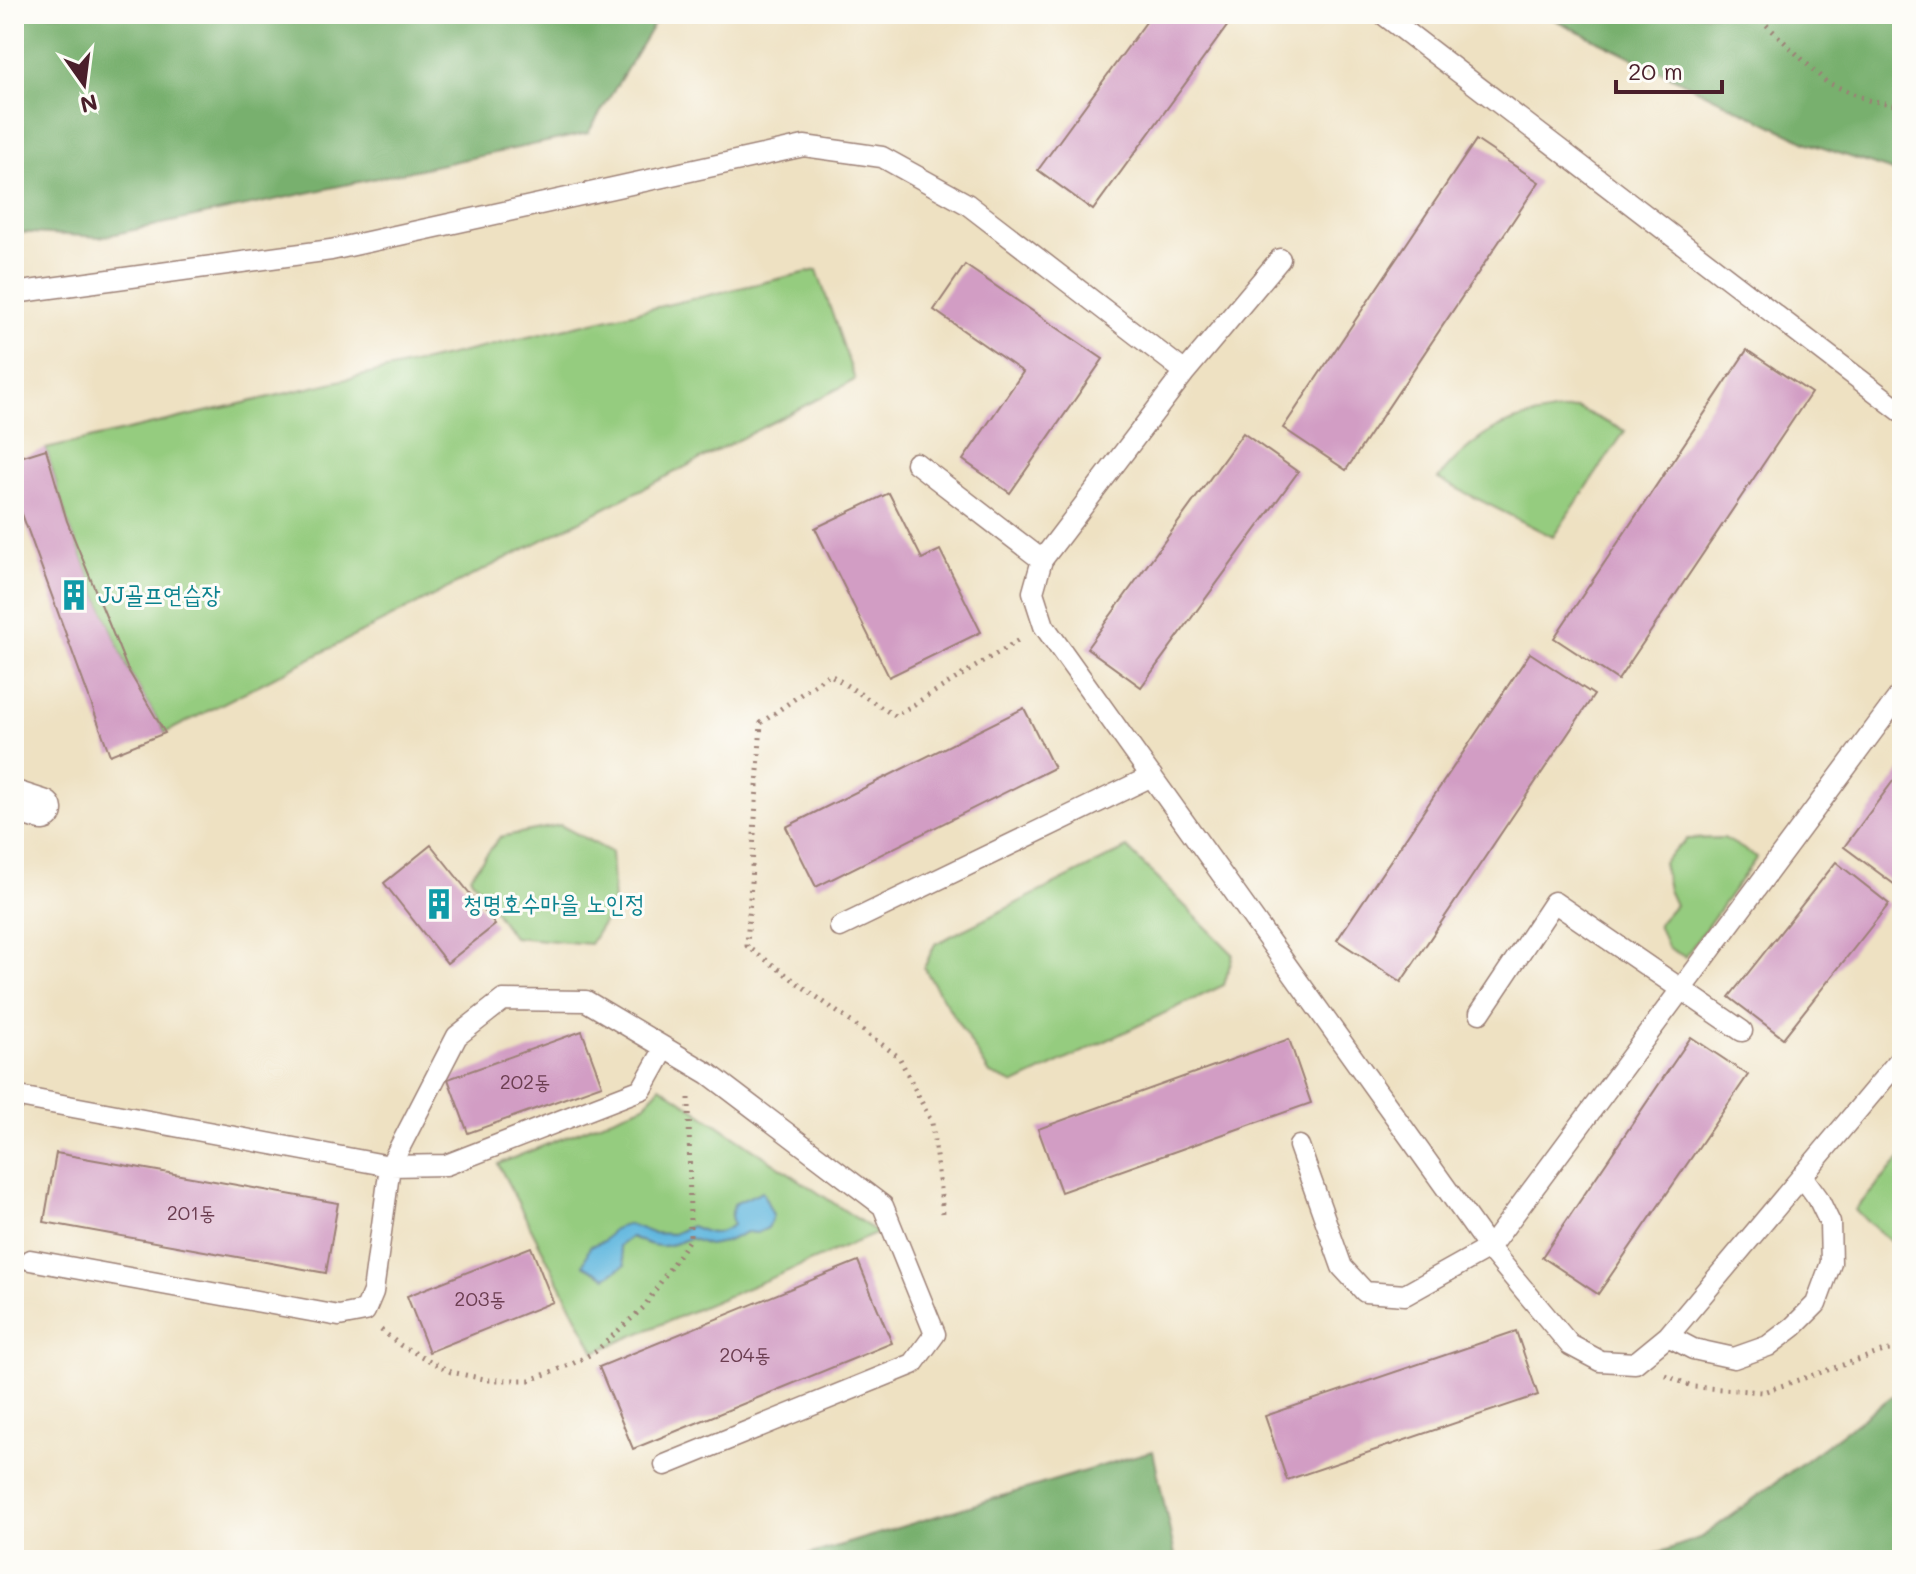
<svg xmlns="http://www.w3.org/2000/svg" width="1916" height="1574" font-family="Mali,'Poor Story',sans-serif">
  <rect width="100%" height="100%" fill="#fdfcf7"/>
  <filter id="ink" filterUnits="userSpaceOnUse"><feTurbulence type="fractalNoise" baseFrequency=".0125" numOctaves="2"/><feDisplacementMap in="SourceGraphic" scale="16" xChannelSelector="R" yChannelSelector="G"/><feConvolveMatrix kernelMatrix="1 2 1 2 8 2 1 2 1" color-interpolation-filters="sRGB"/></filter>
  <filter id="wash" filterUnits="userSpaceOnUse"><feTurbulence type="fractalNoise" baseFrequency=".006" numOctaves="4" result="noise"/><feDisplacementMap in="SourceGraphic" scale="32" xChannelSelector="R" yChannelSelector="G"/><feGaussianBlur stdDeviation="1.8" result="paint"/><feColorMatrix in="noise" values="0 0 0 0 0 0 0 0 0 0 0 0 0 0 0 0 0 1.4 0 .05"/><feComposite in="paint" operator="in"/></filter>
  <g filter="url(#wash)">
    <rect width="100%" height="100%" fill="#eee1c2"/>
    <path fill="#95cc7f" stroke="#707655" stroke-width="2" d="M817 270 855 380 165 733 127 668 67 521 46 449Z
      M1577 408 1625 431 1553 537 1438 479C1456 455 1485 431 1514 421 1534 414 1556 412 1577 408Z
      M560 825 611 852 614 905 590 944 513 937 470 876 500 837Z
      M1724 838 1757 857 1685 957 1667 947 1658 924 1675 905 1668 890 1663 862 1687 839Z
      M1127 848 1233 954 1224 985 1015 1084 990 1074 924 968 935 944Z
      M660 1086 878 1233 595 1352 498 1164 645 1105Z
      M1902 1157V1252L1855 1210Z"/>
    <path fill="#78b06e" stroke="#61684c" stroke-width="2" d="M20 14H660L588 133 101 237 14 232V25Z
      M1543 14H1902V174L1808 143Z
      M1902 1389V1560H1639L1702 1537Z
      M1153 1451 1176 1560H792L1131 1457Z"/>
    <path fill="#62b8df" stroke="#566c85" stroke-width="2" d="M762 1191 773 1215 768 1228 757 1233 746 1232 725 1242 708 1245 690 1238C664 1249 657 1249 631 1237L619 1246 625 1265 606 1277 583 1265 590 1246 604 1241 613 1229 629 1224 652 1233 673 1234 691 1226C710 1234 715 1237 733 1225L731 1216 734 1204Z"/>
    <g id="blocks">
      <path fill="#d29dc4" d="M1152 14H1236L1093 210 1038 170Z
        M1476 140 1539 182 1346 470 1283 428Z
        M965 265 1103 359 1010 493 963 460 1023 372 934 310Z
        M1747 350 1811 393 1618 680 1554 638Z
        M1243 433 1298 472 1141 687 1087 648Z
        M46 449 67 521 127 668 165 733 110 755 14 492V459Z
        M889 493 922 559 940 550 981 632 889 677 815 528Z
        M1530 653 1594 695 1401 982 1337 940Z
        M1024 708 1054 768 816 887 786 827Z
        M1902 769V890L1844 847Z
        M431 845 495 925 447 963 384 883Z
        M1836 862 1889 904 1783 1038 1729 997Z
        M582 1031 602 1085 468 1133 448 1079Z
        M1691 1037 1748 1075 1598 1294 1542 1257Z
        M1289 1039 1311 1103 1061 1192 1038 1129Z
        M56 1153 338 1203 326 1273 44 1222Z
        M531 1247 553 1302 429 1352 407 1296Z
        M858 1261 892 1343 633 1449 599 1367Z
        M1516 1331 1538 1395 1287 1480 1265 1416Z"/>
    </g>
  </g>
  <g filter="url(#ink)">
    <use href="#blocks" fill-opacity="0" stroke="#9c8076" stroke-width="2"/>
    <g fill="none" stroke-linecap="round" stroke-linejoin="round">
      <defs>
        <path id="lane" d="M1383 14 1902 412
          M1280 259 1185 372 1042 560 1033 592 1044 626 1489 1248 1570 1345 1600 1361 1635 1363 1668 1336 1902 1057
          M14 293 331 250 804 146 882 157 967 204 1185 372
          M916 463 1042 560
          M840 927 1152 776
          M1480 1013 1554 902 1742 1031
          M14 1096 390 1166 446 1165 642 1089 665 1048
          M1299 1146 1342 1267 1365 1292 1405 1295 1489 1248 1902 692
          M30 1260 339 1316 365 1311 373 1292 390 1166 457 1036 503 1000 586 1001 709 1074 883 1206 935 1334 913 1364 665 1465
          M1668 1336 1693 1349 1734 1358 1768 1346 1793 1327 1816 1304 1831 1263 1830 1223 1818 1198 1802 1176"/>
        <path id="street" d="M14 801 42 810"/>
      </defs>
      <use href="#lane" stroke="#9c8076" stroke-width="23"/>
      <use href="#street" stroke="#9c8076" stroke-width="43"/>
      <path stroke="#9c8076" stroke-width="5" stroke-dasharray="2 6" stroke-linecap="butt" d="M1755 14 1826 82 1868 100 1902 106
        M943 1213 932 1123 899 1057 747 946 761 723 829 674 895 716 1022 638
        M381 1330 400 1345 451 1372 489 1380H530L572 1364 595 1352 644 1307 690 1238 689 1094
        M1665 1375 1694 1387 1763 1392 1884 1351 1902 1348"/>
      <use href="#lane" stroke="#fff" stroke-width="20"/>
      <use href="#street" stroke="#fff" stroke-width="40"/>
    </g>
  </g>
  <defs>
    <symbol id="building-bare" viewBox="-9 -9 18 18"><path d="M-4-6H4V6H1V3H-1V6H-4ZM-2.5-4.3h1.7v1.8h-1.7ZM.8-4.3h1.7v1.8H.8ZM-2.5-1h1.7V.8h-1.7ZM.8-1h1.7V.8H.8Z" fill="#0f9aa8" stroke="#fdfcf7" stroke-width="2.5" paint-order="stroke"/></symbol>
  </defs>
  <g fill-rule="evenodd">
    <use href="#building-bare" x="52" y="573" width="44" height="44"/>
    <use href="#building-bare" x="417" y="882" width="44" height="44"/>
  </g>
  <g text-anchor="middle" stroke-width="6" stroke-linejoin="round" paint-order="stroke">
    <g font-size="20" fill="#6c3e51">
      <text x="525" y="1089">202동</text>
      <text x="191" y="1220">201동</text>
      <text x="480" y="1306">203동</text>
      <text x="745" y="1362">204동</text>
    </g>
    <g font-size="24" fill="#0d838f" stroke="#fdfcf7" text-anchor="start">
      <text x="98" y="603">JJ골프연습장</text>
      <text x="463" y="912">청명호수마을 노인정</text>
    </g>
  </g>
  <rect width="1916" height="1574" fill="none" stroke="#fdfcf7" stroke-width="48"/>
  <g transform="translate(84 84) rotate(166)" stroke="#fdfcf7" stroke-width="6" paint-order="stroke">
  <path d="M0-6L14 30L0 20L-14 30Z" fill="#4a1f2b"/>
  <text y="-12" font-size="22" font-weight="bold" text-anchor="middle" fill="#4a1f2b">N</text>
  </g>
  <path d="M1616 80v12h106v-12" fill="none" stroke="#4a1f2b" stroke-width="4"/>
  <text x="1628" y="80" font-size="24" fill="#4a1f2b" stroke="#fdfcf7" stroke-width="6" paint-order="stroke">20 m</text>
</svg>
